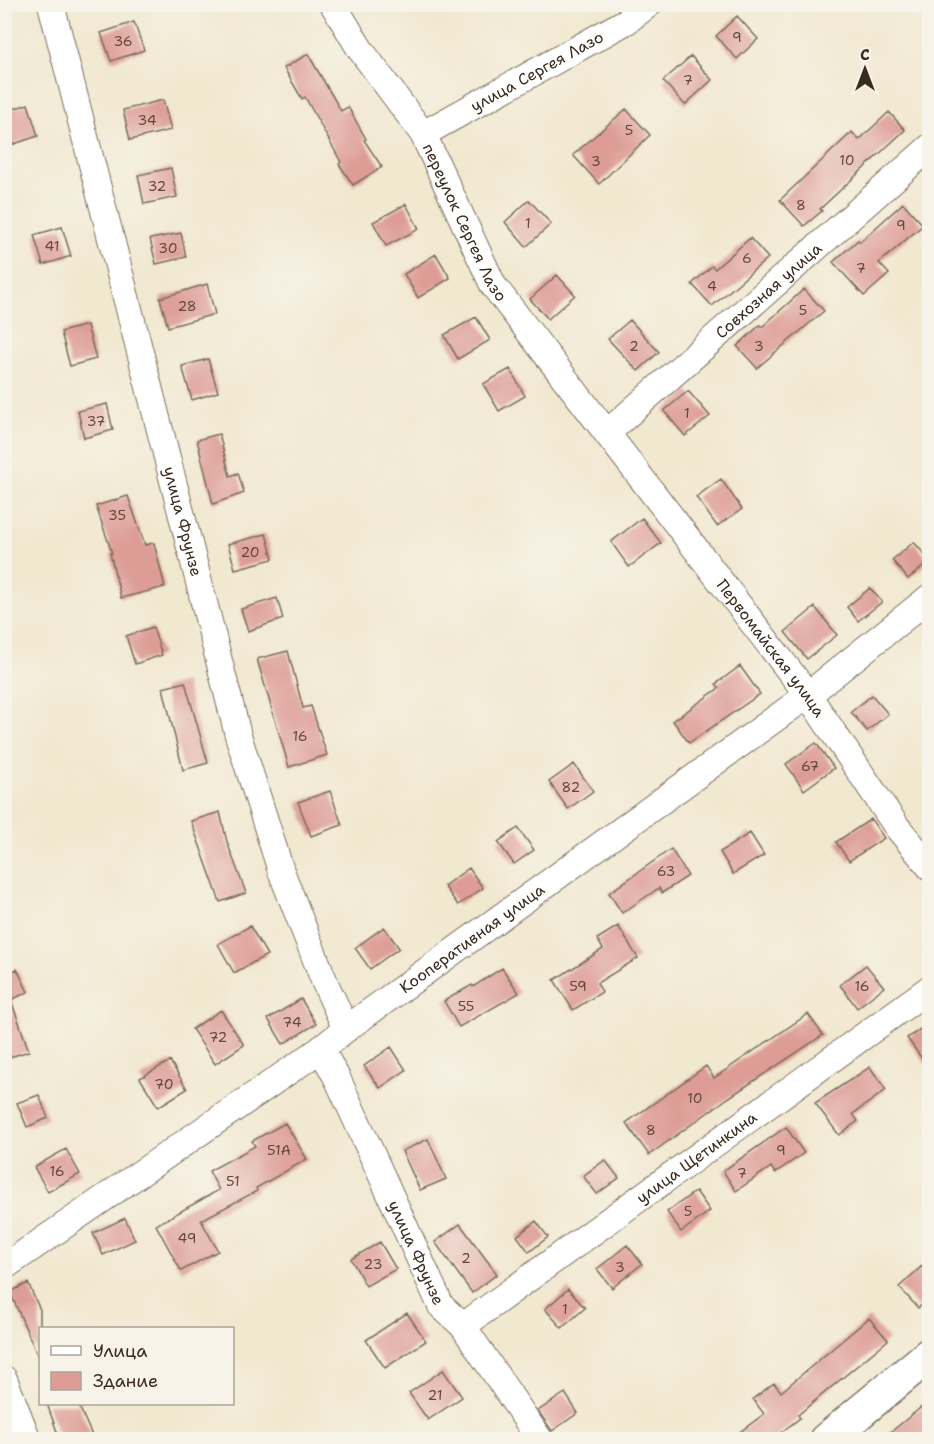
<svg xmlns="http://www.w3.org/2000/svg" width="934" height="1444" font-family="'Shantell Sans',sans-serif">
  <rect width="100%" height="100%" fill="#f7f3e8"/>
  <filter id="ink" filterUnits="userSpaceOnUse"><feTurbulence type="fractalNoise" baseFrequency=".0167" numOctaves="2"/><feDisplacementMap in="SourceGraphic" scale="12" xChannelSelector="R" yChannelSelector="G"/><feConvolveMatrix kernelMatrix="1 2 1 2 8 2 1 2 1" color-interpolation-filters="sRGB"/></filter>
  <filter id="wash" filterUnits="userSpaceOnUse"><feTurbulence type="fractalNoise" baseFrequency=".008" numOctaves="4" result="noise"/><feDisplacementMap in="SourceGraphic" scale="24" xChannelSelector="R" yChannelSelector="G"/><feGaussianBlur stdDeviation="1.35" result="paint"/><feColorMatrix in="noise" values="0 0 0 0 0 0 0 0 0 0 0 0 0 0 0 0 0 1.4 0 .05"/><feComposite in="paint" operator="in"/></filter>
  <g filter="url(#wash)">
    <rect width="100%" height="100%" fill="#f1e8d0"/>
    <g id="blocks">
      <path fill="#dd9d96" d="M737 16 758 39 737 59 716 36Z
        M134 22 144 50 111 61 101 33Z
        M308 54 341 111 348 107 366 139 364 140 382 167 353 185 339 164 341 162 305 97 302 99 284 68Z
        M691 56 712 80 685 105 663 81Z
        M163 100 171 130 130 140 123 110Z
        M28 104 38 136 8 146 4 136V112Z
        M626 109 650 135 599 184 573 155Z
        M889 112 905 130 820 209 822 211 804 226 780 200 852 132 859 140Z
        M171 168 177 197 144 204 138 175Z
        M529 200 551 224 526 247 505 222Z
        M903 203 923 225 879 263 889 274 864 296 833 262 858 240 860 242Z
        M406 204 419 229 386 246 373 222Z
        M62 227 71 256 43 265 34 235Z
        M181 233 186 257 156 264 150 239Z
        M750 238 768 258 712 306 692 284 712 266 715 269Z
        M436 254 450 278 418 298 404 274Z
        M557 275 575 295 548 319 530 299Z
        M207 284 215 314 168 327 160 298Z
        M804 289 824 311 757 368 737 346 760 325 762 327Z
        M476 317 490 340 458 359 444 335Z
        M630 320 659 352 638 371 608 339Z
        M87 325 96 359 70 366 61 332Z
        M208 359 218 392 192 400 182 366Z
        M510 369 525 396 499 411 483 384Z
        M688 391 710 416 685 436 664 411Z
        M107 404 113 430 84 438 78 411Z
        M219 434 230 476 238 473 244 493 213 504 197 440Z
        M721 479 742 509 717 526 696 497Z
        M128 496 145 545 154 543 165 587 121 598 110 553H112L96 506Z
        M642 518 661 543 629 567 611 542Z
        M266 534 273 559 235 569 228 544Z
        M914 542 930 561 908 579 892 560Z
        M870 588 882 602 858 621 847 607Z
        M277 598 283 619 248 631 241 609Z
        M815 607 837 635 807 659 785 632Z
        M153 627 162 655 135 664 126 636Z
        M288 651 303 708 311 706 327 755 289 767 257 659Z
        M740 666 760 694 689 743 673 721 719 688 716 684Z
        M185 682 208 763 183 770 163 688Z
        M872 695 888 714 867 731 851 712Z
        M816 743 834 768 804 790 786 764Z
        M574 764 593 791 568 809 549 782Z
        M330 791 342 825 311 836 298 802Z
        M220 812 227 842 246 893 220 902 191 821Z
        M871 819 884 838 849 861 836 842Z
        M518 828 534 850 514 864 498 842Z
        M750 833 764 855 733 874 720 852Z
        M671 849 688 876 662 893 659 888 622 913 609 893Z
        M469 868 483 888 458 905 444 886Z
        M250 926 267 955 234 973 218 944Z
        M618 926 638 958 597 983 602 992 573 1010 554 980 603 949 597 939Z
        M384 927 399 948 370 969 355 948Z
        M866 965 884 987 857 1008 840 985Z
        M502 968 519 993 459 1027 444 1001 472 985 473 987Z
        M17 969 28 992 11 1000 29 1051 4 1059V975Z
        M301 999 316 1024 283 1044 268 1019Z
        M221 1010 244 1045 215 1064 192 1029Z
        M808 1014 823 1035 728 1098 649 1155 626 1123 706 1066 714 1078Z
        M930 1023V1070L907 1038Z
        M391 1047 406 1070 380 1088 364 1066Z
        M170 1061 187 1089 158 1107 140 1078Z
        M870 1067 886 1090 853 1114 858 1121 839 1135 815 1103Z
        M39 1095 48 1118 27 1127 17 1103Z
        M285 1123 307 1159 256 1188 257 1191 201 1220 218 1251 181 1271 156 1225 219 1190 209 1171 255 1146 252 1141Z
        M786 1127 804 1153 775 1173 771 1167 736 1191 723 1171Z
        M428 1139 446 1179 420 1190 402 1151Z
        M66 1149 80 1174 48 1192 34 1167Z
        M605 1160 619 1178 597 1194 583 1176Z
        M696 1191 710 1211 681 1232 667 1212Z
        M125 1218 135 1240 103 1255 93 1233Z
        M536 1221 548 1237 529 1252 517 1236Z
        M460 1224 497 1274 472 1293 435 1242Z
        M380 1242 396 1269 366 1286 351 1259Z
        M627 1245 642 1264 612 1288 597 1269Z
        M922 1266 930 1275V1298L918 1308 899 1287Z
        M28 1283 40 1310V1361L10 1292Z
        M568 1289 585 1308 562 1328 545 1309Z
        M407 1313 426 1341 385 1368 366 1340Z
        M869 1318 888 1340 798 1415 800 1418 771 1440H729L764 1414 753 1399 774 1383 781 1392Z
        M443 1370 462 1397 428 1420 409 1393Z
        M565 1393 578 1413 552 1431 538 1411Z
        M930 1400V1440H881Z
        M47 1404H78L94 1440H60Z"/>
    </g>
  </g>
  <g filter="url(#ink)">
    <use href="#blocks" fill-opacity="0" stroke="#7b6c5c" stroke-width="1.5"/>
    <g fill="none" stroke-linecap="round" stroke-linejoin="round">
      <defs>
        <g id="street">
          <path id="s1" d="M51 4 238 735 281 871 325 983 346 1029"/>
          <path id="s2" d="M333 4 360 49 423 134 493 285 808 695 897 827 930 867"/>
          <path id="s3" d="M423 134 627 21 649 4"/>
          <path id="s4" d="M608 432 930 147"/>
          <path id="s5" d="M321 1049 338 1080 441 1306 463 1326 540 1440"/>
          <path id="s6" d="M4 1267 321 1049 346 1029 808 695 930 597"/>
          <path id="s7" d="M463 1326 930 988"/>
          <path d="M4 1379 28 1440"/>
        </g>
        <path id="secondary" d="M826 1440 930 1354"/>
      </defs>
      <use href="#street" stroke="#7b6c5c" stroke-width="28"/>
      <use href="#secondary" stroke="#7b6c5c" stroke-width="36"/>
      <use href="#street" stroke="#fff" stroke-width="26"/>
      <use href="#secondary" stroke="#fff" stroke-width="33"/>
    </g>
  </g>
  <g text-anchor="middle" stroke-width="6" stroke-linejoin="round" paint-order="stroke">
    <g font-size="14" fill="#64473c">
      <text x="737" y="42">9</text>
      <text x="123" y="46">36</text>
      <text x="688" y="85">7</text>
      <text x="147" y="125">34</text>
      <text x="629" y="135">5</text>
      <text x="847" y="165">10</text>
      <text x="596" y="166">3</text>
      <text x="157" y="191">32</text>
      <text x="801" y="210">8</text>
      <text x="528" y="228">1</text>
      <text x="901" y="230">9</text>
      <text x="52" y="251">41</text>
      <text x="168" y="253">30</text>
      <text x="747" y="263">6</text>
      <text x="861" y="273">7</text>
      <text x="712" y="291">4</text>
      <text x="187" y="311">28</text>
      <text x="803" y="315">5</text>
      <text x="634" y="351">2</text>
      <text x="759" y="351">3</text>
      <text x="687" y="418">1</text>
      <text x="96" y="426">37</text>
      <text x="117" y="520">35</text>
      <text x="250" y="557">20</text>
      <text x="300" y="741">16</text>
      <text x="810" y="771">67</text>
      <text x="571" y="792">82</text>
      <text x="666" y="876">63</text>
      <text x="578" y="991">59</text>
      <text x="862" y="991">16</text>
      <text x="466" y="1011">55</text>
      <text x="292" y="1027">74</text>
      <text x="218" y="1042">72</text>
      <text x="164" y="1089">70</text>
      <text x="695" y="1103">10</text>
      <text x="651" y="1135">8</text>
      <text x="279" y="1155">51А</text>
      <text x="781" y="1155">9</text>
      <text x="57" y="1176">16</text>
      <text x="742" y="1178">7</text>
      <text x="233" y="1186">51</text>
      <text x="688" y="1216">5</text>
      <text x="187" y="1243">49</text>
      <text x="466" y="1263">2</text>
      <text x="373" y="1269">23</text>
      <text x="620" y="1272">3</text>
      <text x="565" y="1314">1</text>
      <text x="435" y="1400">21</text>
    </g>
    <g font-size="16" fill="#3b2a1e" stroke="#f7f3e8">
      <text dy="6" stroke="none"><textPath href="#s3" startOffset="130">улица Сергея Лазо</textPath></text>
      <text dy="6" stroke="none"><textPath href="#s2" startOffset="256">переулок Сергея Лазо</textPath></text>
      <text dy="6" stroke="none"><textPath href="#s4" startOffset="214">Совхозная улица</textPath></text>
      <text dy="6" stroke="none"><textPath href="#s1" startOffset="534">улица Фрунзе</textPath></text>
      <text dy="6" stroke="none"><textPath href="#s2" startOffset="782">Первомайская улица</textPath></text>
      <text dy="6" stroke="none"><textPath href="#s6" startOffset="572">Кооперативная улица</textPath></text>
      <text dy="6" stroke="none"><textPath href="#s7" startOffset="288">улица Щетинкина</textPath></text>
      <text dy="6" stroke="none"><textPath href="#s5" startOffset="225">улица Фрунзе</textPath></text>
    </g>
  </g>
  <rect width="934" height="1444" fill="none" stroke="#f7f3e8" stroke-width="24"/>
  <rect x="39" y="1327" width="195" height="78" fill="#f7f3e8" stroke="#aca397" stroke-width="1.5"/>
  <rect x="51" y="1346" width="30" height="9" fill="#ffffff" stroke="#aca397" stroke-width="1.5"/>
  <text x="93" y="1357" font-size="18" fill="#3b2a1e">Улица</text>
  <rect x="51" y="1372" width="30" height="18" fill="#dd9d96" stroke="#aca397" stroke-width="1.5"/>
  <text x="93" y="1387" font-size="18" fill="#3b2a1e">Здание</text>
  <g transform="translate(865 69)" stroke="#f7f3e8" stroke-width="4.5" paint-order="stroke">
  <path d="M0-4.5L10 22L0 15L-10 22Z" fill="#3b2a1e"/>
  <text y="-9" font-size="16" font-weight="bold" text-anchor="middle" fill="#3b2a1e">С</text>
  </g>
</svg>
